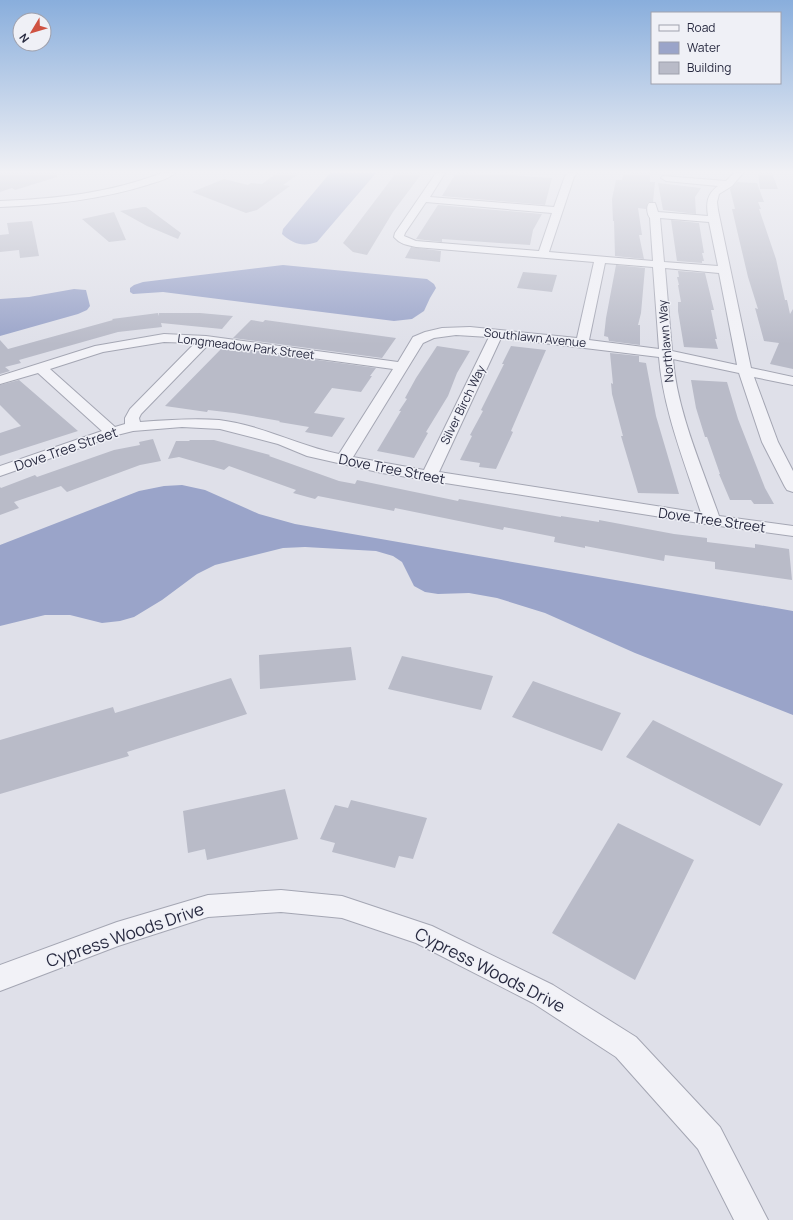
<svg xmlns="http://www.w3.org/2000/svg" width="793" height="1220" font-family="Manrope,sans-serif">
  <rect width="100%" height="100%" fill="#dfe0e9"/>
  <path fill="#9aa4c9" d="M330 173H376L317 242C303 247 293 244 282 234L283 229Z
    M283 265 427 279 434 284 436 288 430 298 424 311 412 319 394 321 163 292 133 294 130 292V288L134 285 143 282Z
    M74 289 86 290 90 306 87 310 78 314 0 336V299L29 297Z
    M182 485 205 490 259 514 295 524 793 611V715L635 653 545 613 497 598 469 593 438 594 425 592 414 586 402 562 393 556 376 551 305 547 283 548 215 565 197 574 162 600 134 617 120 621 102 623 70 615H45L0 626V545L139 491 164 486Z"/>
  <path fill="#b9bbc8" d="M0 173H57V177L15 190 12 188 0 192Z
    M277 173H300L283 185 290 186 257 210 246 213 192 192 224 179 248 185 251 183 262 184Z
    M396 173H422L393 212 367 255 353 252 343 243Z
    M456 173 492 174 552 178 545 205 442 196Z
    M630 173H650V182H655L653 202H648L646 209 638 208 642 235H639L644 259 615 256 614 221H613L612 199 616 180H622L623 175H630Z
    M758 173H772L778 189H760Z
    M737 182 757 183 764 202H758L761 209H759L776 259 785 300H787L790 314 793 309V369L770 364 779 343 764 341 755 308 758 309 748 277 732 209H735L730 189Z
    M658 183 701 188 695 197 696 214 663 210Z
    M438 205 542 214 533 230 530 245 442 239V242L416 239Z
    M143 207H146L181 233 178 239 147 226 120 211Z
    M114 212 126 240 109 242 82 219Z
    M671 220 699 223 704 253H702L704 261H702V263L677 261Z
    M32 221 39 256 20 258 19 250 0 252V235L9 234 7 223Z
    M411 247 441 251 440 262 405 258Z
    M616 265 645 268 641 313 638 325H640V345L609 341 608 337 604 336 606 318Z
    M678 271 705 273 714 310H711L717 339H715L718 349 684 347 678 311V302H681L678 285H679L677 277H679Z
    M523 272 557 275 552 292 517 288Z
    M158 313 159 316V313H200L233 316 222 329 161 323 162 327 118 332 19 360 21 363 5 367 10 371 0 374V340L8 349 113 320 112 319Z
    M251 320 263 322 265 320 396 338 382 358 233 338Z
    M437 346 470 351 457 373 448 396 426 432 428 433 414 458 377 451 401 411H399L407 399 405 398 416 378Z
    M511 346 546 350 511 431 513 432 496 469 479 467 480 463 460 460 472 436 470 435 483 411 481 410 504 364H502Z
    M223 347 376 368 370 376H372L361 392 332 388 314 413 345 418 332 437 305 432 309 427 279 422 280 421 234 413 208 410 207 412 165 406Z
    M610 353 639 356V362L646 363 656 416 679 494 638 493 621 436H623L612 394 611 383 613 384Z
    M19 380 78 431 0 456V433L21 426 0 405V385Z
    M691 380 727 382 738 419 765 488 774 504H754L751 500H730L719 474H720L707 437H705L696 408Z
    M153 439 161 461 140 465 67 492 61 486 14 502 19 508 0 515V487L1 488 35 475 37 477 114 450 140 445 139 442Z
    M190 440H214L270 455 269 456 339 481 355 484 357 480 458 501 459 499 561 517V516L599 522V520L674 534 707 538V542L755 548V544L789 549 792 580 715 569V562L665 555 664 561 585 546V548L554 542 555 537 504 527 503 530 395 508 394 511 318 496 315 499 293 493 296 490 229 466 224 470 179 457 168 459 176 441H189Z
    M351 647 356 680 260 689 259 655Z
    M402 656 493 676 481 710 388 689Z
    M231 678 247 714 127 752 129 756 0 794V740L113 707 115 713Z
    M533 681 621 713 602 751 512 717Z
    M653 720 783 784 760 826 626 757Z
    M285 789 298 839 207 860 205 849 188 853 183 811Z
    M351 800 427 818 413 859 399 856 395 868 332 852 335 843 320 839 335 805 348 808Z
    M618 823 694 860 635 980 552 933Z"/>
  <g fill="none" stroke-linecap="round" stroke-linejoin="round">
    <defs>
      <path id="minor" d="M162 173H175C169 179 156 182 147 185 99 200 50 205 0 207V201C56 199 110 193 162 173Z
        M436 173H445L430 197 554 207 565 176 568 173H577L574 177 549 252 653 261 650 218C647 214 646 207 649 203H655L658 212 708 216C706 203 707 194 718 186L666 181 661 178 663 176 726 181 734 173H743L732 186 719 194 717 202 718 210 751 368 793 377V385L754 377 778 442 793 471V492L787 490 785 487 762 442 739 373 673 359C677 411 702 467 719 516L793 526V536L712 525 382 473 307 456 278 444 220 429 182 427 133 431 117 435 0 476V466L102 431 38 373 0 384V376L95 346 164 334 206 336 398 362 413 337 425 332 442 328 470 327 577 338 594 262 416 247C407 245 400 244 394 237L395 233ZM426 202 552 213 539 251 416 241 404 236 405 233ZM660 218 709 222 718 266 664 262ZM605 263 653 267 659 349 589 340ZM665 268 719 273 737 365 672 351ZM456 335 489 337 424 470 353 457 423 343 434 338ZM501 338 659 357C663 410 685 463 701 513L439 472ZM164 342 195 343 130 409 125 418V424L115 427 50 369 103 352ZM209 344 393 369 339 454C299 446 261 425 219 420 192 418 166 420 140 422L139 418 141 414Z
        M281 890 342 896 432 926 553 985 636 1037 720 1127 768 1220H734L698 1149 616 1057 533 1003 416 943 342 918 281 912 208 917 118 946 0 991V965L117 922 208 895Z"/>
    </defs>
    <use href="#minor" stroke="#a4a6b3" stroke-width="2"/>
    <use href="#minor" fill="#f2f2f7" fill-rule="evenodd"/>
  </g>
  <linearGradient id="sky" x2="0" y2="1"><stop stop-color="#89aedc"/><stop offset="0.5" stop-color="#f1f1f5"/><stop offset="1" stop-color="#f1f1f5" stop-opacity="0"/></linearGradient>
  <rect width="793" height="344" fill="url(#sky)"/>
  <g text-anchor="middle" stroke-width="3" stroke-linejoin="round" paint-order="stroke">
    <g font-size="12" fill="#282a40" stroke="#eff0f6">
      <text transform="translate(535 338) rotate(6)" y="4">Southlawn Avenue</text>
      <text transform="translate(666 341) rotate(-95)" y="4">Northlawn Way</text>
      <text transform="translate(246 347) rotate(7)" y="4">Longmeadow Park Street</text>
      <text transform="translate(463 405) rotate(-64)" y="4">Silver Birch Way</text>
    </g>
    <g font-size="14" fill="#282a40" stroke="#eff0f6">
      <text transform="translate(66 449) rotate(-19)" y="5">Dove Tree Street</text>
      <text transform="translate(392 469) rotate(11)" y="5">Dove Tree Street</text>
      <text transform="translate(712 520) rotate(8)" y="5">Dove Tree Street</text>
    </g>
    <g font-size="17" fill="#282a40" stroke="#eff0f6">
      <text transform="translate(125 935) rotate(-19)" y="6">Cypress Woods Drive</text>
      <text transform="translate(490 970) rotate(27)" y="6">Cypress Woods Drive</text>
    </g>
  </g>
  <rect x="651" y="12" width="130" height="72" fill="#eff0f6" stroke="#9fa1ad"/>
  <rect x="659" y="25" width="20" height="6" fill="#f2f2f7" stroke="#9fa1ad"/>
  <text x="687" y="32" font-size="12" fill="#282a40">Road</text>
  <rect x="659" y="42" width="20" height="12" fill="#9aa4c9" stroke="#9fa1ad"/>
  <text x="687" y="52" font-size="12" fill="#282a40">Water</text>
  <rect x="659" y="62" width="20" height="12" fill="#b9bbc8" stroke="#9fa1ad"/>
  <text x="687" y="72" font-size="12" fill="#282a40">Building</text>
  <g transform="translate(32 32) rotate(232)"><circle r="19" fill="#eff0f6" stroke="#9fa1ad"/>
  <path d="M0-3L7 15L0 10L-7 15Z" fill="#cf5242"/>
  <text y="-6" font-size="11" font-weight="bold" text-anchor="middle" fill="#282a40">N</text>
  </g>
</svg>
